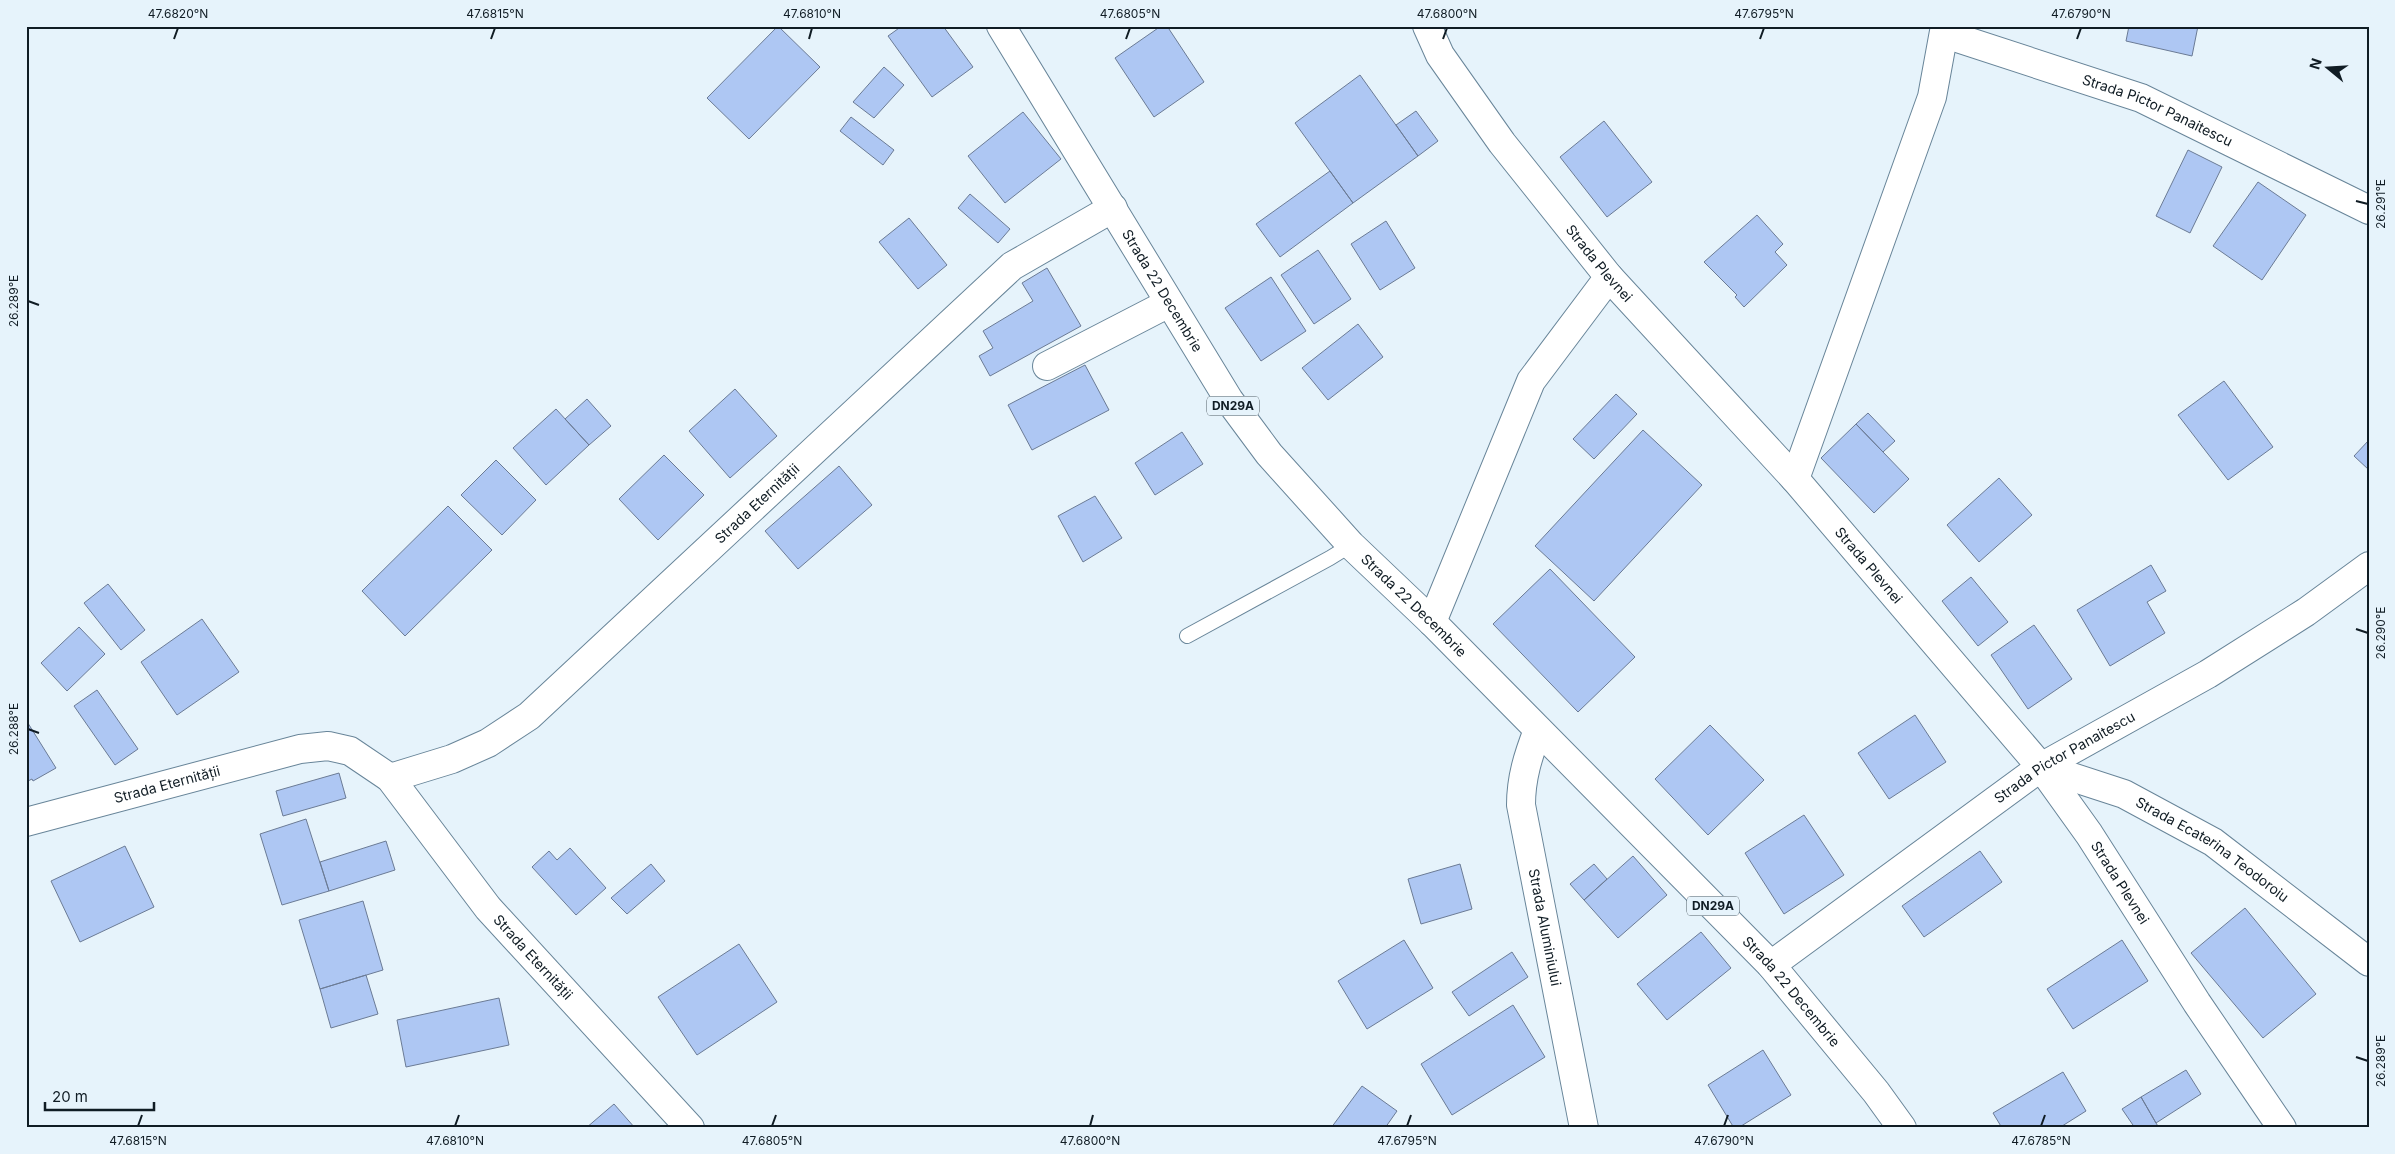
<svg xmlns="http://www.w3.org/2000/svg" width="2395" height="1154" font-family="Inter,sans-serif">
  <rect width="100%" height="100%" fill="#e6f3fb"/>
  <path fill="#aec7f3" stroke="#6b7b95" d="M778 26 820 67 749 139 707 98Z
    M902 26H943L973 67 932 97 888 36Z
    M1161 26H1167L1204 82 1154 117 1115 58Z
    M2129 26H2198L2192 56 2126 41Z
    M884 67 904 85 874 118 853 102Z
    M1360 75 1418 156 1353 203 1295 123Z
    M1416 111 1438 141 1418 156 1396 125Z
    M1023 112 1061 159 1005 203 968 156Z
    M851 117 894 150 883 165 840 131Z
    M1604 121 1652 182 1607 217 1560 157Z
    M2188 150 2222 167 2190 233 2156 216Z
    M1330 171 1353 203 1280 257 1256 224Z
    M2258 182 2306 215 2262 280 2213 246Z
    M970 194 1010 229 998 243 958 208Z
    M1757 215 1783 244 1775 252 1787 265 1744 307 1735 297 1737 295 1704 262Z
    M909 218 947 265 918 289 879 242Z
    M1386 221 1415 268 1380 290 1351 244Z
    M1318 250 1351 299 1314 324 1281 275Z
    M1047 268 1081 326 990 376 979 356 993 348 983 331 1033 301 1022 283Z
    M1271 277 1306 331 1261 361 1225 308Z
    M1358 324 1383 357 1328 400 1302 368Z
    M1085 365 1109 410 1032 450 1008 405Z
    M2224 381 2273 447 2228 480 2178 415Z
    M735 389 777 436 730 478 689 431Z
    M1616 394 1637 414 1594 459 1573 439Z
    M587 399 611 426 589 445 565 419Z
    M556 409 589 445 546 485 513 448Z
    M1868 413 1895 441 1883 452 1856 424Z
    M1856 424 1909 479 1874 513 1821 458Z
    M1643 430 1702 485 1594 601 1535 546Z
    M1182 432 1203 464 1155 495 1135 463Z
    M2369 440V470L2354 456Z
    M664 455 704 495 658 540 619 499Z
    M496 460 536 500 502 535 461 495Z
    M839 466 872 505 798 569 765 531Z
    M1999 478 2032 515 1979 562 1947 525Z
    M1095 496 1122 538 1083 562 1058 516Z
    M448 506 492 550 405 636 362 591Z
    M2151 565 2166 591 2147 602 2165 633 2110 666 2077 610Z
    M1550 569 1635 657 1578 712 1493 624Z
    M1971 577 2008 622 1978 646 1942 601Z
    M108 584 145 630 121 650 84 603Z
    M202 619 239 672 177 715 141 662Z
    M2034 625 2072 679 2028 709 1991 655Z
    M79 627 105 654 67 691 41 663Z
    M97 690 138 749 115 765 74 706Z
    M1915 715 1946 762 1889 799 1858 753Z
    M26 720 56 768 33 781 32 779 26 782Z
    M1710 725 1764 780 1708 835 1655 779Z
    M339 773 346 798 283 816 276 791Z
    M1804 815 1844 875 1784 914 1745 853Z
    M306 819 329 891 282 905 260 834Z
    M386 841 395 870 329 891 320 862Z
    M125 846 154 907 80 942 51 881Z
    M570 848 606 888 576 915 532 867 549 851 557 860Z
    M1980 851 2002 882 1924 937 1902 906Z
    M1633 856 1667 895 1618 938 1584 900Z
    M651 864 665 881 627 914 611 898Z
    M1460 864 1472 909 1421 924 1408 879Z
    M1594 864 1607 879 1584 900 1570 884Z
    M363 901 383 970 320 989 299 920Z
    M2245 908 2316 994 2263 1038 2191 953Z
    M1701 932 1731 968 1667 1020 1637 984Z
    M1404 940 1433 988 1367 1029 1338 981Z
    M2122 940 2148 981 2073 1029 2047 989Z
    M739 944 777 1002 697 1055 658 997Z
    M1512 952 1528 977 1469 1016 1452 992Z
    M366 975 378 1014 331 1028 320 989Z
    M499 998 509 1045 406 1067 397 1020Z
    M1513 1005 1545 1057 1452 1115 1421 1064Z
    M1763 1050 1791 1095 1738 1128H1734L1708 1085Z
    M2186 1070 2201 1094 2156 1123 2141 1097Z
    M2063 1072 2086 1111 2059 1128H2002L1993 1113Z
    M1362 1086 1397 1111 1385 1128H1331Z
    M2141 1097 2156 1123 2159 1128H2135L2122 1109Z
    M614 1104 635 1128H586Z"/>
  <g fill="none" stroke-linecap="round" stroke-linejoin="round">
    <defs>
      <path id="lane" d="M1187 636 1330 558 1351 545"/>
      <g id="street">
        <path id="s1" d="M1945 34 2141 98 2369 210"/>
        <path d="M1047 366 1169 303"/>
        <path d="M1795 479 1932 97 1945 26"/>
        <path d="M1432 622 1531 381 1609 277"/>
        <path id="s2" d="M1538 730C1528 756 1521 778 1521 805L1584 1128"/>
        <path id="s3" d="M2041 767 2089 834 2197 1003 2282 1128"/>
        <path id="s4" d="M390 778 452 759 488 743 529 716 1012 266 1113 208"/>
        <path id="s5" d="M26 822 300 749 328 746 350 751 390 778 488 908 690 1128"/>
        <path id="s6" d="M1771 965 2041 767 2208 674 2306 612 2369 566"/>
      </g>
      <g id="secondary">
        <path id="s7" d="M1427 26 1440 55 1502 143 1609 277 1795 479 2041 767 2124 794 2213 842 2369 962"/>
      </g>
      <g id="primary">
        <path id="s8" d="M1001 26 1229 400 1269 454 1351 545 1432 622 1771 965 1876 1092 1902 1128"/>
      </g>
    </defs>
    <use href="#lane" stroke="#688599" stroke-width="16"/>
    <use href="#street" stroke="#688599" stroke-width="30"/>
    <use href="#secondary" stroke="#688599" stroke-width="30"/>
    <use href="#primary" stroke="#688599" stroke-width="30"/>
    <use href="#lane" stroke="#fff" stroke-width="14"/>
    <use href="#street" stroke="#fff" stroke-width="28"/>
    <use href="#secondary" stroke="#fff" stroke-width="28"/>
    <use href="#primary" stroke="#fff" stroke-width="28"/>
  </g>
  <path fill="none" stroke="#101c24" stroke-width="2" d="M174 39 178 28M491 39 495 28M809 39 812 28M1126 39 1130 28M1443 39 1447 28M1760 39 1764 28M2077 39 2081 28M2356 201 2368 204M28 301 39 305M2356 629 2368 633M28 729 39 733M2356 1057 2368 1061M138 1126 142 1115M455 1126 459 1115M772 1126 776 1115M1090 1126 1093 1115M1407 1126 1411 1115M1724 1126 1728 1115M2041 1126 2045 1115"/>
  <g text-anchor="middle" stroke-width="4" stroke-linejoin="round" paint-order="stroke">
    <g fill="#e6f3fb" stroke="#505c64" stroke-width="1">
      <rect x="1207" y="396.5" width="52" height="19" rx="4"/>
      <rect x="1687" y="896.5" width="52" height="19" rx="4"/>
    </g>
    <g font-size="12" font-weight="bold" fill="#101c24">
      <text x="1233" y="410">DN29A</text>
      <text x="1713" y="910">DN29A</text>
    </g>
    <g font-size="14" fill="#101c24" stroke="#e6f3fb">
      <text dy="5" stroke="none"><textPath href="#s1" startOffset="226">Strada Pictor Panaitescu</textPath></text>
      <text dy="5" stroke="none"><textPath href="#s7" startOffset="294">Strada Plevnei</textPath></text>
      <text dy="5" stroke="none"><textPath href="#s8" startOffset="310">Strada 22 Decembrie</textPath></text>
      <text dy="5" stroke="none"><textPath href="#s4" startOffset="465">Strada Eternității</textPath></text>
      <text dy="5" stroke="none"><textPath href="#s7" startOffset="699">Strada Plevnei</textPath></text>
      <text dy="5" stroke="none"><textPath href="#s8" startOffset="715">Strada 22 Decembrie</textPath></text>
      <text dy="5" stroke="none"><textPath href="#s6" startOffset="360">Strada Pictor Panaitescu</textPath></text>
      <text dy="5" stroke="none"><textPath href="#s5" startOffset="146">Strada Eternității</textPath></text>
      <text dy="5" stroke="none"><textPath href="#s7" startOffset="1156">Strada Ecaterina Teodoroiu</textPath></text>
      <text dy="5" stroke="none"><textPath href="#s3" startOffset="140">Strada Plevnei</textPath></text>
      <text dy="5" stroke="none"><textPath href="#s2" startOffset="202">Strada Aluminiului</textPath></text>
      <text dy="5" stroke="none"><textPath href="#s5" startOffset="612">Strada Eternității</textPath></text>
      <text dy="5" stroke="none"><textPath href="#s8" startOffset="1255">Strada 22 Decembrie</textPath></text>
    </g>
  </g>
  <rect width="2395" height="1154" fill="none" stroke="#e6f3fb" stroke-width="55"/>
  <g transform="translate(2328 68) rotate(288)" stroke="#e6f3fb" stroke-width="4" paint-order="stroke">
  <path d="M0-4L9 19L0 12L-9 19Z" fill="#101c24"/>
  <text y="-8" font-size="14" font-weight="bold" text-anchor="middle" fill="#101c24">N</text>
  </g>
  <path d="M45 1102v8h109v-8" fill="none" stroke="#101c24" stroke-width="2.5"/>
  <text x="52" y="1102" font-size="15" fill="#101c24" stroke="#e6f3fb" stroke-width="4" paint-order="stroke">20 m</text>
  <rect x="28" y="28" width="2340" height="1098" fill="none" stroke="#101c24" stroke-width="2"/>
  <g font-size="12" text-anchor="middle" fill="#101c24">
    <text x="178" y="18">47.6820°N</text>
    <text x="495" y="18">47.6815°N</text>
    <text x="812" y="18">47.6810°N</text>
    <text x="1130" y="18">47.6805°N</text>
    <text x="1447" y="18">47.6800°N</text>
    <text x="1764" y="18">47.6795°N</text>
    <text x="2081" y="18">47.6790°N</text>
    <text transform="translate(2381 204) rotate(-90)" y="4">26.291°E</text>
    <text transform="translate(14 301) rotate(-90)" y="4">26.289°E</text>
    <text transform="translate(2381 633) rotate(-90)" y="4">26.290°E</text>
    <text transform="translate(14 729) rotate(-90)" y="4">26.288°E</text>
    <text transform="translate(2381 1061) rotate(-90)" y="4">26.289°E</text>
    <text x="138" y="1145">47.6815°N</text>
    <text x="455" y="1145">47.6810°N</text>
    <text x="772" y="1145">47.6805°N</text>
    <text x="1090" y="1145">47.6800°N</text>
    <text x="1407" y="1145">47.6795°N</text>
    <text x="1724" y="1145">47.6790°N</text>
    <text x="2041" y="1145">47.6785°N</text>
  </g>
</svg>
